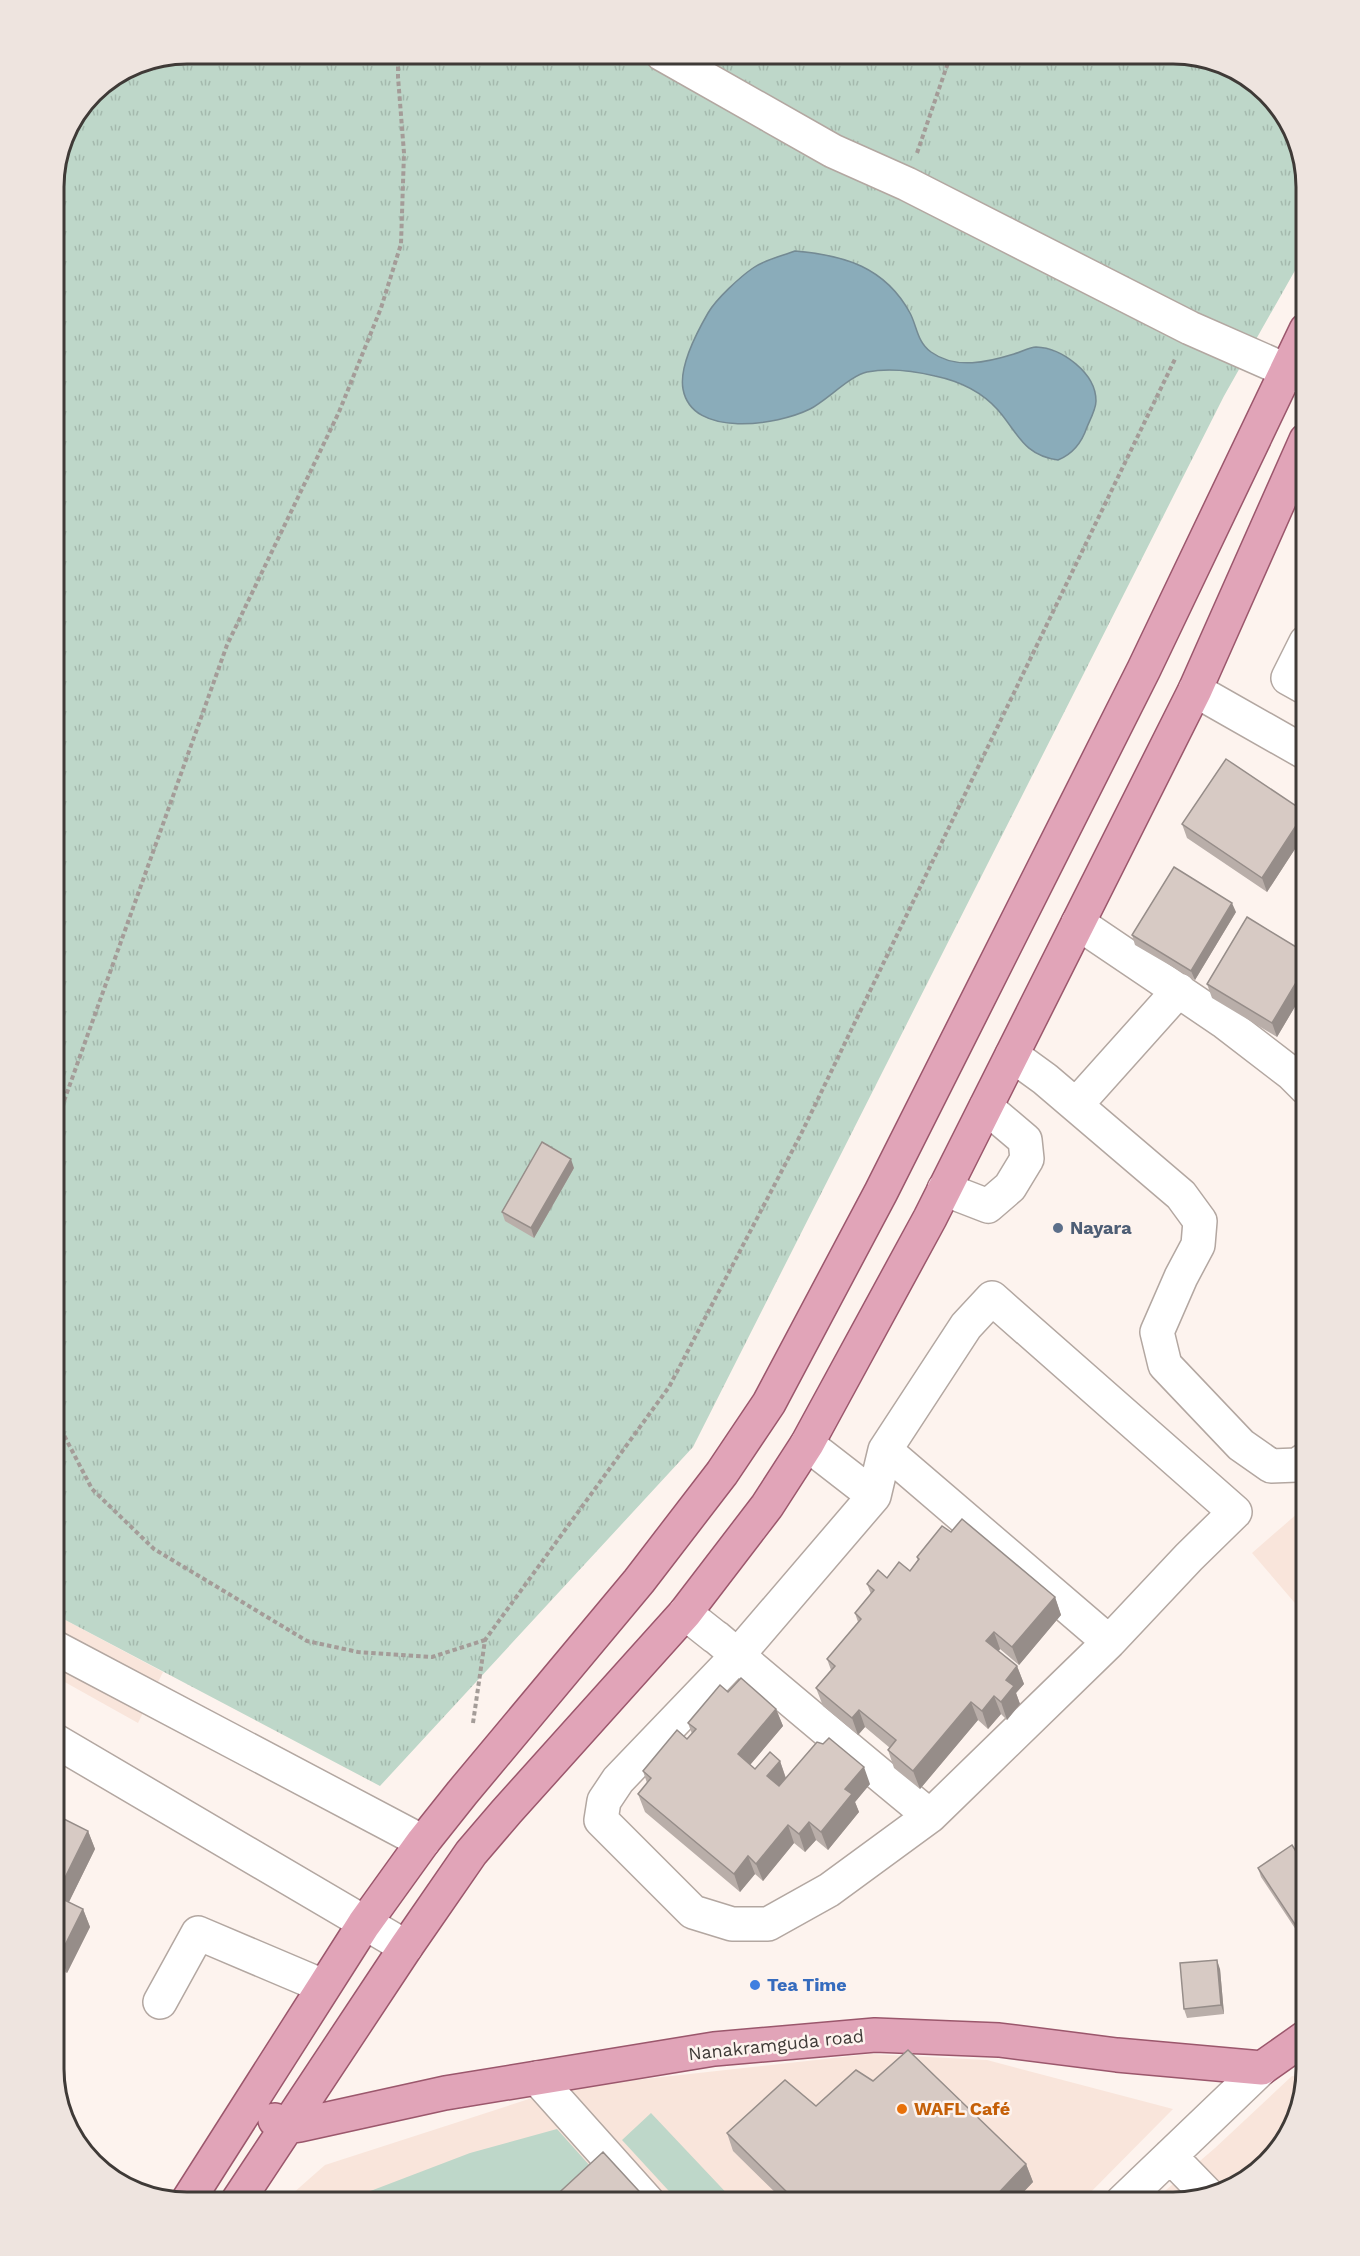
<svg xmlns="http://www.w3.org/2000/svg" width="1360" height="2256" font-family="'Work Sans',sans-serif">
  <defs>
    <pattern id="grass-tufts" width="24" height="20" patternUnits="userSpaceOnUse" patternTransform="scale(1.5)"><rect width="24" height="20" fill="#bed7c9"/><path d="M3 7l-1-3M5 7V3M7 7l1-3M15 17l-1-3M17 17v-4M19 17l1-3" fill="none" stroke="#a4b9ad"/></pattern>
  </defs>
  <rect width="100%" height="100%" fill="#fdf3ee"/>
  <path fill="#f9e5db" d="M1306 1506V1616L1252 1553Z
    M54 1614 163 1672 138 1723 54 1676Z
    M870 2054 987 2060 1173 2109 1081 2202H283L325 2165 563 2088Z
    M1292 2076 1303 2077 1284 2142 1231 2188 1172 2202H1152L1215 2148Z"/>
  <path fill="url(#grass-tufts)" d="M188 54H1181L1247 77 1292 129 1306 188V251L1224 396 693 1447 380 1786 54 1614V179L64 136 93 93 137 64Z"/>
  <path fill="#bed7c9" d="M651 2113 735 2202H679L622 2140Z
    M557 2129 591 2167 552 2202H354L360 2195 470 2153Z"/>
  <path fill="#8aacba" stroke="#748a93" stroke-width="1.5" d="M795 251C844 255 885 267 910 313 917 326 917 342 931 352 956 370 988 362 1014 354 1021 352 1030 347 1036 347 1062 348 1096 373 1096 401 1096 409 1090 420 1087 427 1082 442 1073 454 1058 460 1023 455 1018 433 998 410 981 391 959 381 935 376 914 371 888 368 867 372 851 375 826 401 810 409 778 425 692 439 683 389 679 367 697 332 708 313 716 299 740 277 753 268 764 260 782 256 795 251Z"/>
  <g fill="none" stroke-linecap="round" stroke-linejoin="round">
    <defs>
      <path id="minor" d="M662 54 833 151 907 184 1190 328 1306 379
        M1306 688 1288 678 1306 642
        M1195 690 1306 753
        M1078 923 1223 1021 1292 1074 1306 1088
        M1012 1055 1045 1079 1181 1195 1200 1221 1198 1245 1181 1277 1157 1332 1165 1365 1241 1445 1271 1466 1297 1465 1306 1459
        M1076 1105 1179 990
        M944 1189 988 1206 1010 1187 1027 1159 1025 1140 986 1107
        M807 1444 874 1496
        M885 1450 966 1326 992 1298 1235 1512 1189 1557 1109 1642
        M685 1613 714 1636 717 1638C788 1698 858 1757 930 1816L1109 1642 885 1450 874 1496 737 1656 618 1780 604 1801 601 1820 693 1912 732 1924H768L829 1890 930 1816
        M54 1647 423 1842
        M54 1740 406 1947
        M160 2002 198 1933 323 1986
        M537 2078 648 2202
        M1170 2156 1207 2194
        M1122 2202 1262 2068"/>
      <path id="major" d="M275 2120 287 2127 300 2125 445 2093 714 2049 875 2035 999 2040 1117 2055 1262 2068 1306 2037
        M187 2202 364 1924 423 1842 462 1793 639 1581 722 1473 769 1403 881 1192 1144 669 1306 330
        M237 2202 406 1947 471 1853 507 1811 685 1613 767 1506 807 1444 930 1218 1195 690 1306 440"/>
    </defs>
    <use href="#minor" stroke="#b3a7a1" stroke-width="36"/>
    <use href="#major" stroke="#9b576c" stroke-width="36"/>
    <path stroke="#a49c98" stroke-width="4" stroke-dasharray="4.5 3" stroke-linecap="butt" d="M917 153 951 54
      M54 1129 227 645 339 412 381 308 401 244 404 153 398 77V54
      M54 1416 92 1489 154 1549 307 1641 358 1652 432 1657 485 1640
      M473 1723 485 1640 669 1387 801 1134 1175 359"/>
    <use href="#minor" stroke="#fff" stroke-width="33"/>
    <use href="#major" stroke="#e1a4b8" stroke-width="33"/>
  </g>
  <path fill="#b9aea9" d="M1306 620V639L1302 628Z
    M1305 812 1306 832 1267 892 1187 838 1182 824Z
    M1236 912 1195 980 1135 945 1132 935Z
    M1306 953V988L1277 1037 1212 998 1207 984Z
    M574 1168 534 1238 505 1221 502 1212Z
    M951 1532 1055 1597 1061 1615 1019 1665 1000 1649 999 1651 1017 1666 1024 1684 1016 1693 1020 1704 1007 1720 1001 1714 988 1729 978 1720 920 1789 894 1768 888 1750 890 1748 865 1727 858 1735 823 1706 816 1688 831 1670 827 1659 858 1622 855 1613 871 1594 867 1584 910 1571 918 1561 917 1557Z
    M728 1692 776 1709 783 1726 750 1765 755 1769 780 1761 786 1778 870 1784 855 1802 859 1812 828 1850 816 1840 805 1852 794 1843 763 1881 755 1874 740 1892 645 1812 638 1794 647 1783 643 1771 687 1739 692 1734 688 1723Z
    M54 1814 88 1831 95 1849 69 1902 83 1909 90 1927 67 1973 54 1967Z
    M1306 1867V1945L1261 1877 1258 1868Z
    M1220 1969 1224 2014 1187 2018 1184 2009Z
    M873 2081 1026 2164 1033 2182 1014 2202H785L733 2151 727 2133 816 2106Z"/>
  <path fill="#968d89" d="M1305 812 1306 832 1267 892 1262 878Z
    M1232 903 1236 912 1195 980 1191 971Z
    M1306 966V988L1277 1037 1272 1023Z
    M571 1159 574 1168 534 1238 531 1228Z
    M1055 1597 1061 1615 1019 1665 1012 1647Z
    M994 1632 1000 1649 993 1658 986 1641Z
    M1017 1666 1024 1684 1016 1693 1020 1704 1007 1720 1001 1702 1006 1680Z
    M994 1696 1001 1714 988 1729 982 1711Z
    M971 1702 978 1720 920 1789 913 1771Z
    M776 1709 783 1726 744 1772 738 1754Z
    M859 1710 865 1727 858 1735 852 1718Z
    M780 1761 786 1779 774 1794 767 1776Z
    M864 1767 870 1784 855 1802 859 1812 828 1850 821 1832 845 1789Z
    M809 1822 816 1840 805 1852 799 1834Z
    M788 1825 794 1843 763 1881 756 1864Z
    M88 1831 95 1849 63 1914 56 1896Z
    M748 1856 755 1874 740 1892 734 1874Z
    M83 1909 90 1927 67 1973 60 1955Z
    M1217 1960 1220 1969 1224 2014 1221 2005Z
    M1026 2164 1033 2182 1014 2202H990Z"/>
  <path fill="#d7cac4" stroke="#968d89" stroke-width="1.5" d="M1306 620V631L1302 628Z
    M1226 759 1305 812 1262 878 1182 824Z
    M1174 867 1232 903 1191 971 1132 935Z
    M1247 917 1306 953V966L1272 1023 1207 984Z
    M542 1142 571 1159 531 1228 502 1212Z
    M962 1519 1055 1597 1012 1647 994 1632 986 1641 1017 1666 1006 1680 1014 1686 1001 1702 994 1696 982 1711 971 1702 913 1771 888 1750 896 1740 859 1710 852 1718 816 1688 835 1666 827 1659 861 1619 855 1613 874 1590 867 1584 878 1570 887 1578 899 1562 910 1571 919 1559 917 1557 942 1526 951 1532Z
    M741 1678 776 1709 738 1754 755 1769 770 1752 780 1761 767 1776 779 1786 817 1742 823 1744 829 1738 864 1767 845 1789 852 1794 821 1832 809 1822 799 1834 788 1825 756 1864 748 1856 734 1874 638 1794 651 1778 643 1771 677 1730 687 1739 696 1729 688 1723 720 1685 728 1692Z
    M54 1814 88 1831 56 1896 83 1909 60 1955 54 1952Z
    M1292 1845 1306 1867V1941L1258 1868Z
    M1217 1960 1221 2005 1184 2009 1180 1963Z
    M908 2050 1026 2164 990 2202H797L727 2133 785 2080 816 2106 856 2070 873 2081Z
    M603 2152 649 2202H549Z"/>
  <circle fill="#5c6f8a" stroke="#fdf3ee" stroke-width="2" cx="1058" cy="1228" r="6"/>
  <circle fill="#3f7fe0" stroke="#fdf3ee" stroke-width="2" cx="755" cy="1985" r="6"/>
  <circle fill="#e8710a" stroke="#fdf3ee" stroke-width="2" cx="902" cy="2109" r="6"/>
  <g text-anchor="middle" stroke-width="5" stroke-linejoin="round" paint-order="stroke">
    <g font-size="18" font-weight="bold" fill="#4e5e75" stroke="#fdf3ee" text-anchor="start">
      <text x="1070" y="1234">Nayara</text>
    </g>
    <g font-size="18" font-weight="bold" fill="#366cbe" stroke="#fdf3ee" text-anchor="start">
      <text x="767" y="1991">Tea Time</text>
    </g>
    <g font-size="18" fill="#3f3a37" stroke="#fdf3ee">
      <text transform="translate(776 2045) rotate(-6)" y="6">Nanakramguda road</text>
    </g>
    <g font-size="18" font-weight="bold" fill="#c56008" stroke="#fdf3ee" text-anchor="start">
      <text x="914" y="2115">WAFL Café</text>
    </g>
  </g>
  <path d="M0 0H1360V2256H0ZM187 64H1173A123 123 0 0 1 1296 187V2069A123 123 0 0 1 1173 2192H187A123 123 0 0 1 64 2069V187A123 123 0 0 1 187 64Z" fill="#eee4df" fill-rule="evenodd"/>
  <path fill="none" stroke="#3f3a37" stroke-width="3" d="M187 64H1173A123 123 0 0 1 1296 187V2069A123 123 0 0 1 1173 2192H187A123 123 0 0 1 64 2069V187A123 123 0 0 1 187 64Z"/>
</svg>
